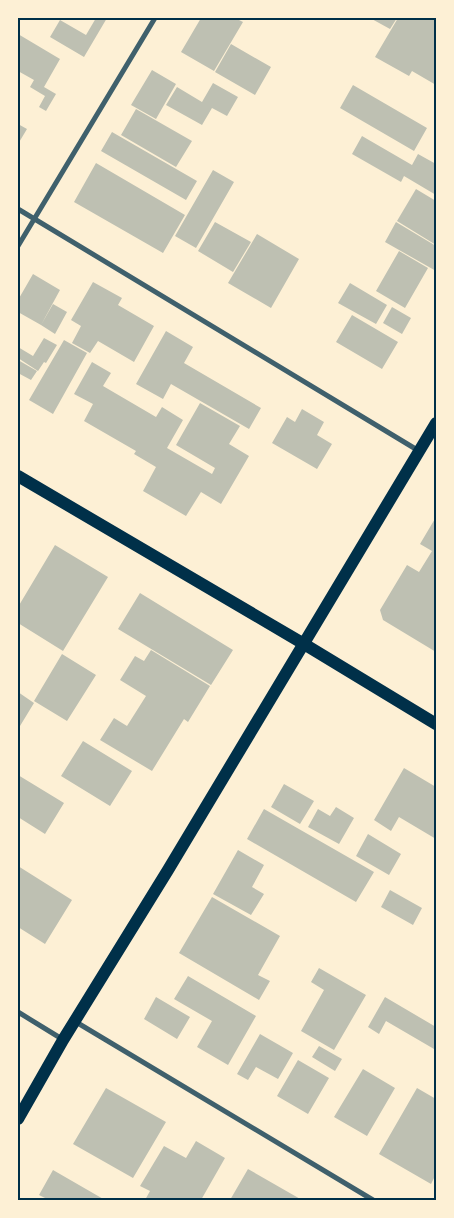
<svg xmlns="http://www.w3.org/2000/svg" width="454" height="1218" font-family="Manrope,sans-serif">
  <rect width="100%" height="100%" fill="#fdf0d5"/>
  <path fill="#bec0b2" d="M96 18H107L84 57 50 37 60 20 86 35Z
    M201 18H235L243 22 214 71 181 52Z
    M370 18H397L390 29Z
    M398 18H436V85L412 71 409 76 375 57Z
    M18 34 60 59 44 87 56 94 46 111 39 107 45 96 30 87 34 80 18 71Z
    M231 44 271 67 255 95 215 72Z
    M152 70 176 84 156 119 131 105Z
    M213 83 238 97 227 116 212 108 202 125 166 105 177 87 202 102Z
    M353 85 427 128 414 151 340 108Z
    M136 109 192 141 176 167 121 135Z
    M18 124 27 129 18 144Z
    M112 132 197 181 186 200 101 151Z
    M362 136 412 165 418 154 436 164V195L404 176 401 182 352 154Z
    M96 163 185 215 163 253 74 202Z
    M213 170 234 182 196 248 175 236Z
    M416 189 436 201V245L397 221Z
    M215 222 251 242 233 272 198 251Z
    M396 222 436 246V271L385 242Z
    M257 234 299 259 271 308 228 283Z
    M399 251 428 268 405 308 376 291Z
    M33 274 60 290 41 325 18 312V300Z
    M93 282 122 298 118 305 154 326 134 362 98 341 90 353 72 343 81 326 71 320Z
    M350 283 387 305 376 324 338 303Z
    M53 304 67 312 55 334 41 325Z
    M392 307 411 318 402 334 383 323Z
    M352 315 398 342 382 369 336 342Z
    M166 331 193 347 184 363 261 408 249 429 171 384 163 399 136 384Z
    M44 338 57 345 46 363 44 362 38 371 18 358V347L33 356Z
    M64 340 87 353 53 414 29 400Z
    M18 360 37 371 31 380 18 373Z
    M92 362 111 373 103 386 156 417 162 407 183 420 167 448 212 474 215 468 176 445 200 403 240 426 229 444 249 456 221 504 201 492 186 516 143 491 156 467 134 454 136 451 84 421 93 404 74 394Z
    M302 409 324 422 317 435 332 444 317 469 272 443 287 417 295 422Z
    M436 517V652L383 620 380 610 407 565 419 572 432 551 420 544Z
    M55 545 108 577 63 651 18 623V607Z
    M140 593 233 650 211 685 118 629Z
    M151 650 210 686 188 722 184 719 152 771 100 740 114 718 127 726 146 696 120 680 135 656 144 661Z
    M62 654 96 675 67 721 34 701Z
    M18 692 34 703 20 726 18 725Z
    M83 741 132 771 110 806 61 776Z
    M404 768 436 787V839L399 817 391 831 374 820Z
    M18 775 64 803 45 834 18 817Z
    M284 784 314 801 300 824 271 807Z
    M336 807 354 818 339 844 308 827 318 809 330 816Z
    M264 809 374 872 356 902 247 839Z
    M368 834 401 854 389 875 356 856Z
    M238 850 264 865 252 887 264 894 251 915 213 894Z
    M18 866 72 900 45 944 18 927Z
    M390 890 422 908 413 925 381 907Z
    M212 897 280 936 258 975 270 981 259 1000 179 953Z
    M319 968 366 995 334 1050 301 1031 324 990 311 982Z
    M188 976 256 1016 228 1065 197 1047 212 1021 174 999Z
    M156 997 190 1017 177 1039 144 1019Z
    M385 997 436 1027V1046L434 1049 386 1021 379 1034 368 1027Z
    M260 1034 293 1053 278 1079 256 1067 248 1080 237 1074Z
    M319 1046 342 1059 335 1071 312 1057Z
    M298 1060 329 1078 308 1114 277 1096Z
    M363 1069 395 1088 367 1136 334 1117Z
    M106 1088 166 1122 133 1178 73 1144Z
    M417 1088 436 1099V1174L431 1184 379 1154Z
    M196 1141 225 1158 201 1200H145L150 1191 140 1186 164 1146 186 1158Z
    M248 1169 302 1200H230Z
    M53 1170 105 1200H49L39 1195Z"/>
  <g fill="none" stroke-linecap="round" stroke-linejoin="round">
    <path stroke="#3f606c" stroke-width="5" d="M18 209 419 451
      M18 246 155 18
      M18 1012 62 1039
      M76 1022 373 1200"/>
    <path stroke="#003049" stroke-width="12" d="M18 476 304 644 436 724
      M18 1119 63 1040 168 870 436 423"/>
  </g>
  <rect width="454" height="1218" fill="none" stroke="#fdf0d5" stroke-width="38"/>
  <rect x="19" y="19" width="416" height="1180" fill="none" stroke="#003049" stroke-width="2"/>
</svg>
